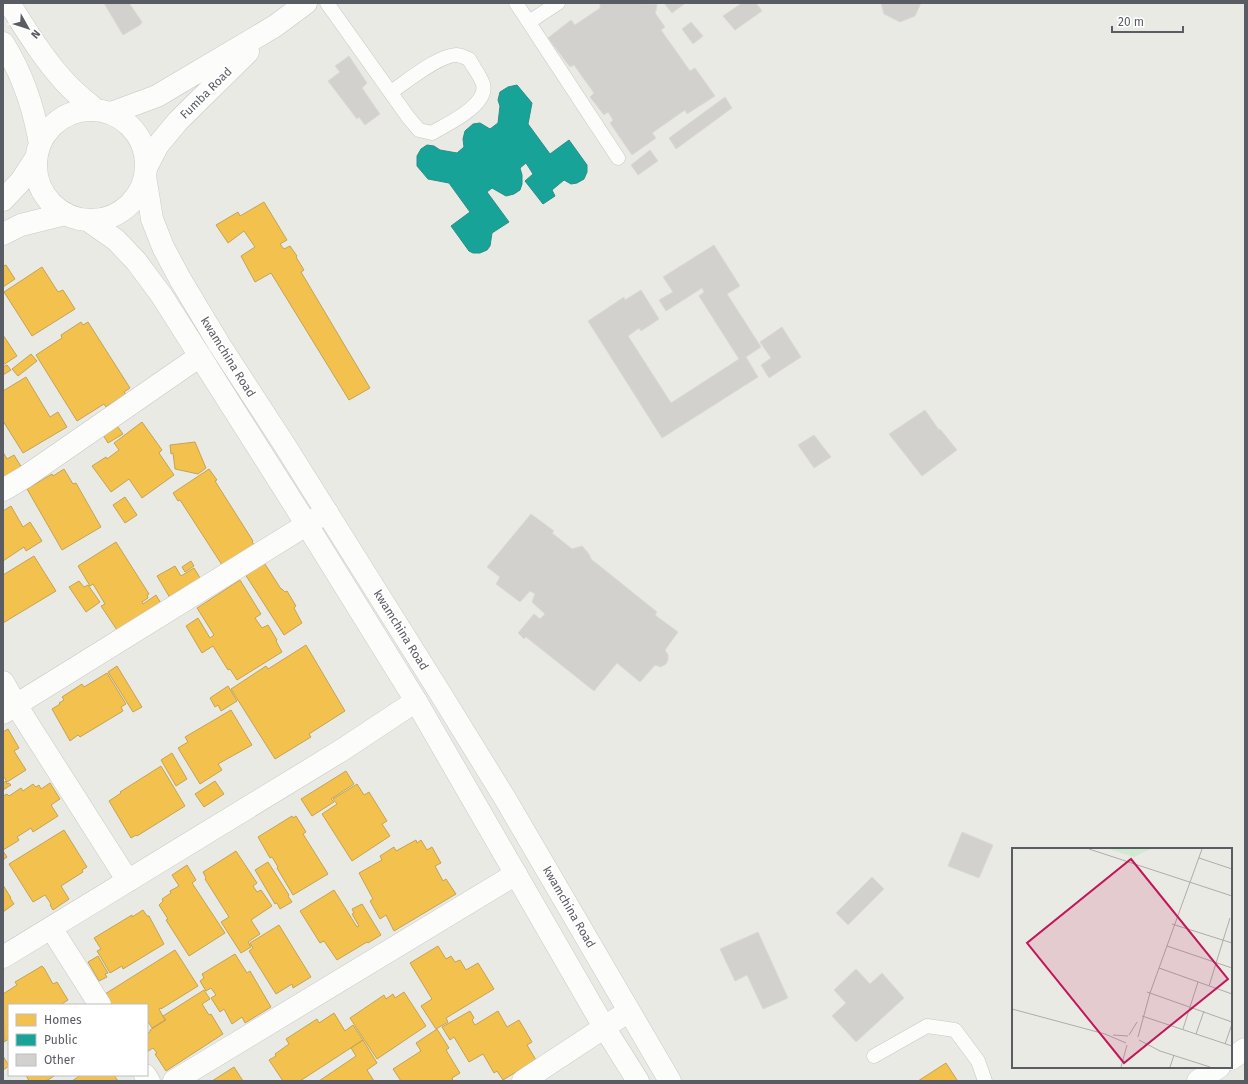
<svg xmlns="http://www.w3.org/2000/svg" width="1248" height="1084" font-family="'Fira Sans',sans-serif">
  <rect width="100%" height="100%" fill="#eaeae4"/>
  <path fill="#f2c14e" stroke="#c4a354" d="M264 202 287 240 280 244 284 249 290 246 297 256 296 257 304 270 301 272 370 388 349 400 271 273 255 282 241 256 255 247 244 231 228 243 216 225 238 212 240 216Z
    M6 265 15 279 3 287V266Z
    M42 267 58 292 63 290 75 309 32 336 4 292Z
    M81 322 83 325 88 322 130 388 124 392 126 394 106 407 104 404 77 421 36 355 62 338 61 335Z
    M3 335 17 356 3 365Z
    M31 354 37 361 18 376 12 369Z
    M7 365 11 370 3 375V367Z
    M26 377 50 417 58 412 67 427 23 453 3 421V391Z
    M142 422 162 450 159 453 174 475 142 498 129 479 111 492 92 466 106 457 107 459 119 450 114 443Z
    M115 423 123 434 108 443 101 432Z
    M195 442 206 468 198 474 175 469 173 453 171 454 170 445Z
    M3 452 7 459 14 455 22 468 3 478Z
    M64 469 73 484 76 483 101 527 62 550 27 489 52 474 53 476Z
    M209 469 217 480 215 481 253 541 252 542 256 547 224 568 180 500 178 501 173 493Z
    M125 497 137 515 125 523 113 505Z
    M11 506 23 527 30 522 42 541 26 551 24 547 3 561V511Z
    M116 542 149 594 147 595 148 598 142 602 143 604 156 595 162 605 119 633 101 606 105 604 93 584 90 586 78 566Z
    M34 556 56 591 3 623V575Z
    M191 561 194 566 185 572 182 567Z
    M263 561 281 589H282L285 592 287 591 296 606 294 608 302 623 284 635 243 571Z
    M175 566 181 576 194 568 202 581 170 598 157 576Z
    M240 580 261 614 255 618 262 628 268 625 277 640 276 641 282 652 237 680 230 669 228 670 213 646 202 653 186 626 198 618 210 638 214 635 197 608Z
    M79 581 84 587 88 585 100 602 86 612 69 587Z
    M306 645 345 711 309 734 311 737 275 759 231 689 266 666 268 669Z
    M117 666 142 707 133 712 108 672Z
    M107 673 126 704 121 707 123 711 80 737 78 735 70 741 52 709 60 704 59 703 64 700 62 697 82 684 84 687Z
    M228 686 237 701 221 711 218 705 215 707 210 698Z
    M231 710 252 745 218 764 222 770 200 784 178 748 188 742 185 737Z
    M8 729 19 748 14 751 26 770 7 782 4 777 3 778V732Z
    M172 753 187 779 176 786 161 760Z
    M161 766 185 806 137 836 136 835 131 838 109 801 121 793 120 792Z
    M346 771 354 784 331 799 334 802 312 816 301 799Z
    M6 781 7 784 9 783 11 785 3 790V783Z
    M215 781 224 794 204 807 195 794Z
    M50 783 60 799 51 805 58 816 33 832 31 828 17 837 19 840 18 841 3 850V796L7 794 9 796 21 788 23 791 33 784 36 787 39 785 41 789Z
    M357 784 364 795 369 792 387 821 382 824 390 836 352 861 322 814 337 804 333 799Z
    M292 816 293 818 296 816 306 832 303 834 328 874 293 895 277 868 278 867 272 857 270 858 258 837Z
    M64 830 87 867 82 870 83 872 61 886 69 899 53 910 50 905 51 904 45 895 33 902 9 864Z
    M416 840 417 843 421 840 427 850 432 847 441 863 435 866 443 881 446 879 456 894 394 931 386 915 380 919 370 901 373 899 359 873 382 860 380 856 394 847 396 851Z
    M3 851 7 857 3 860Z
    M236 851 257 883 253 886 257 892 261 890 272 906 251 920 260 934 248 942 251 947 241 953 221 922 229 917 205 879 206 878 203 872Z
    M268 862 289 895 288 896 292 902 280 909 277 903 275 904 255 870Z
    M187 865 196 880 192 883 225 933 189 956 166 920 168 919 159 905 163 901 162 899 171 893 170 891 179 886 172 875Z
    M3 885 11 898H10L14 904 3 912Z
    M334 890 357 927 359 926 352 914 354 913 352 909 362 904 381 935 368 943 367 942 337 960 324 941 320 943 300 911Z
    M143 910 147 916H149L164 944 123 969 122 966 110 973 97 951 101 949 94 938 132 915V917Z
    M279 925 311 977 293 988 292 984 276 994 249 951 253 948 250 943Z
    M438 946 446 959 451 956 455 962 460 960 466 970 478 963 494 989 446 1018 448 1022 436 1029 421 1006 432 999 410 963Z
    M175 950 198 986 161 1009V1008L159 1009 165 1020 152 1028 147 1020V1005H112L105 994Z
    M235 954 247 973 250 971 271 1007 245 1023 242 1017 232 1024 224 1009 220 1012 211 998 216 995 211 988 206 991 200 981 204 978 202 974Z
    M98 956 108 973 105 974 107 977 99 981 88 962Z
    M42 966 44 968 53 984 57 982 68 1000 60 1005H9V1039L4 1042 3 994 17 985 15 982Z
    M204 990 210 999 202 1004 209 1015 211 1014 223 1034 166 1071 155 1054 157 1053 153 1048 147 1052V1034L150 1032V1030L166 1020 163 1016Z
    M404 992 426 1026 377 1059 350 1018 384 995 386 999 393 994 395 998Z
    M470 1011 474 1018 472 1020 475 1025 498 1011 507 1027 519 1020 532 1042 527 1045 536 1060 503 1080 497 1071 494 1073 483 1054 469 1062 454 1037 450 1040 442 1027Z
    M334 1013 345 1031 353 1025 363 1040 300 1081H283L269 1060 276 1056 275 1054 289 1044 286 1039 317 1019 319 1023Z
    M437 1029 449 1048 446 1050 460 1073 452 1078 453 1081H401L393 1069 421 1051 416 1043Z
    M363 1040 377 1063 367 1070 374 1081H319L356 1056 351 1048Z
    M3 1056 9 1066 3 1070Z
    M946 1063 957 1080 956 1081H918Z
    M234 1067 243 1081H212Z
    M26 1075H56L46 1081H29Z
    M81 1075H114L118 1081H72Z"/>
  <path fill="#17a398" stroke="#2b8e88" d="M517 85 532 103 528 124 550 154 569 140 587 165V172L584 179 577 183 571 184 564 180 552 190 555 196 543 204 525 181 533 174 526 163 520 168 522 175V184L520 190 514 194 506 196 492 188 487 192 509 222 492 233 490 246 487 250 480 253H473L469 251 451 226 470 212 449 183 428 179 417 166V156L421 149 427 145 434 146 440 150 457 153 464 147 463 139 465 131 473 124 480 123 490 129 498 123 500 106 498 100 500 92 508 87Z"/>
  <path fill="#d2d1ce" stroke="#dad9d3" d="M104 3H129L142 22 140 25 123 35Z
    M600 3 657 4 656 11 655 13 665 27 661 30 690 71 695 68 715 96 687 114 685 110 652 133 656 138 632 155 610 123 613 120 608 112 604 115 590 97 594 93 574 65 570 67 548 38 571 20 575 25 600 8Z
    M664 3H683L684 4 672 13Z
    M742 3H756L762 11 735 30 723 16Z
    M881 3H921L915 16 900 22 884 14Z
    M691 22 703 36 693 44 682 29Z
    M349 56 367 83 362 88 380 114 365 125 359 117 357 119 328 81 340 72 335 66Z
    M725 97 732 108 676 149 669 138Z
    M650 150 658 161 638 175 631 165Z
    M714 245 740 286 727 294 761 347 746 357 758 377 662 438 588 321 624 297 625 300 641 290 659 319 641 331 639 328 628 336 671 403 739 359 699 296 704 292 702 288 666 311 659 300 673 292 663 277Z
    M782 327 801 357 769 378 761 365 771 358 760 342Z
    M925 410 939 430 940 429 957 450 922 476 889 434Z
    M814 435 831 457 814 468 798 445Z
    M531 514 554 531 552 533 572 549 582 546 589 554 591 559 657 612 655 615 678 632 665 650 668 655V660L666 664 661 667 655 665 640 682 617 663 594 691 526 637 524 639 518 633 534 614 540 619 545 614 532 602 535 594 530 591 520 602 496 584 500 577 487 567Z
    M962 832 993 845 979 878 948 866Z
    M872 877 884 889 848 925 836 913Z
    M758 932 788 998 763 1009 747 975 735 981 720 949Z
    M856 969 870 984 882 973 904 998 856 1042 832 1016 846 1003 834 990Z"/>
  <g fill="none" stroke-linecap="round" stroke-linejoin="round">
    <defs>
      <path id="service" d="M327 3 408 117 419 130 432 133C447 124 489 105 483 84 480 75 473 67 469 59 465 58 461 55 457 55 440 54 406 82 391 92
        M516 3 618 158
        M529 22 558 3
        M874 1056 927 1026 955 1030 978 1061 985 1081"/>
      <path id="minor" d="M3 490 25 477 200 356
        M3 682 16 705 128 881
        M3 713 327 512
        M51 928 100 1005
        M3 957 342 750 416 701
        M1231 1059 1245 1049
        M145 1075 149 1081
        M174 1081 516 874
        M523 1081 629 1011
        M1198 1081 1219 1067"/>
      <path id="tertiary" d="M111 113 157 96 275 26 306 3
        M147 166 158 145 178 121 248 52"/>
      <path id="secondary" d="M9 3C26 30 43 58 65 82 74 92 85 101 95 109
        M3 43C22 73 34 109 40 144
        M36 165a55 55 0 1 1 110 0a55 55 0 1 1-110 0Z
        M145 176 152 219 163 247 180 279 219 344 284 444 437 688 506 800 670 1081
        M3 200 21 181 36 158
        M89 221 116 240 136 261 162 296 307 525 416 701 604 1027 638 1081
        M3 234 21 225 65 214"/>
    </defs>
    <use href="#service" stroke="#c6c6c6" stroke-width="15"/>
    <use href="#minor" stroke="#c6c6c6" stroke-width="23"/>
    <use href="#tertiary" stroke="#c6c6c6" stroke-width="23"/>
    <use href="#secondary" stroke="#c8c9c9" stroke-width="23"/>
    <use href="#service" stroke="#fcfcfb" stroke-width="14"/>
    <use href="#minor" stroke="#fcfcfb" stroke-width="22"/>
    <use href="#tertiary" stroke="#fcfcfb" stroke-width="22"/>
    <use href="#secondary" stroke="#fcfcfb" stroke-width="22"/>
  </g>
  <g text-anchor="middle" stroke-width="4" stroke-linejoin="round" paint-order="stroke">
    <g font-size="12" fill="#5a5c63" stroke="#fff">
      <text transform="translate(206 93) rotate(-45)" y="4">Fumba Road</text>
      <text transform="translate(228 357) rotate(58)" y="4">kwamchina Road</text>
      <text transform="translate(401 630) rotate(58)" y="4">kwamchina Road</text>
      <text transform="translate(569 907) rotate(60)" y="4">kwamchina Road</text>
    </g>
  </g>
  <g transform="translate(1012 848)">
    <rect width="220" height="220" fill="#eaeae4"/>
    <path d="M97 1H138L122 9Z" fill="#d1e8d3"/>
    <path fill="none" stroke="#acadac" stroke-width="1" d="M77 1 220 48M187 10 220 21M160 76 220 95M155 98 220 120M147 120 220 146M197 138 218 70M135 144 220 174M0 161 93 186 114 195M130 168 220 198M171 181 186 134M184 186 192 163M101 187 116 188M117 187 125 174M126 189 138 145 190 1M127 192 148 203 198 219M213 196 220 176M109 219 115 197M158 219 162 207"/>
    <path fill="#c2185b" fill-opacity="0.15" stroke="#c2185b" stroke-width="2" d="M119 11 216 131 112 215 15 95Z"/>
    <rect width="220" height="220" fill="none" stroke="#5a5c63" stroke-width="2"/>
  </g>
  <rect width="1248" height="1084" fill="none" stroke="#5a5c63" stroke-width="8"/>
  <rect x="8" y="1004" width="140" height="72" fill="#ffffff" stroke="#bdbec1"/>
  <rect x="16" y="1014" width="20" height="12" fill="#f2c14e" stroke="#bdbec1"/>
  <text x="44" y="1024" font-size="12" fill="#5a5c63">Homes</text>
  <rect x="16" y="1034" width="20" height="12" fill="#17a398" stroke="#bdbec1"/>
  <text x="44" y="1044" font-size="12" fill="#5a5c63">Public</text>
  <rect x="16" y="1054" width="20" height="12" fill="#d2d1ce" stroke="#bdbec1"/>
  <text x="44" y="1064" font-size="12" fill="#5a5c63">Other</text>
  <g transform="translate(28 28) rotate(129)" stroke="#ffffff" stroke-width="3" paint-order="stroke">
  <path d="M0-3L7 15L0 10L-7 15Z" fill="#5a5c63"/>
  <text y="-6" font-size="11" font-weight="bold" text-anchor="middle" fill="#5a5c63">N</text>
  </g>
  <path d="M1112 26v6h71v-6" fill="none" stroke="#5a5c63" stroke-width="2"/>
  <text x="1118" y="26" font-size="12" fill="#5a5c63" stroke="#ffffff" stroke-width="3" paint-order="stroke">20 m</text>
</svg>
